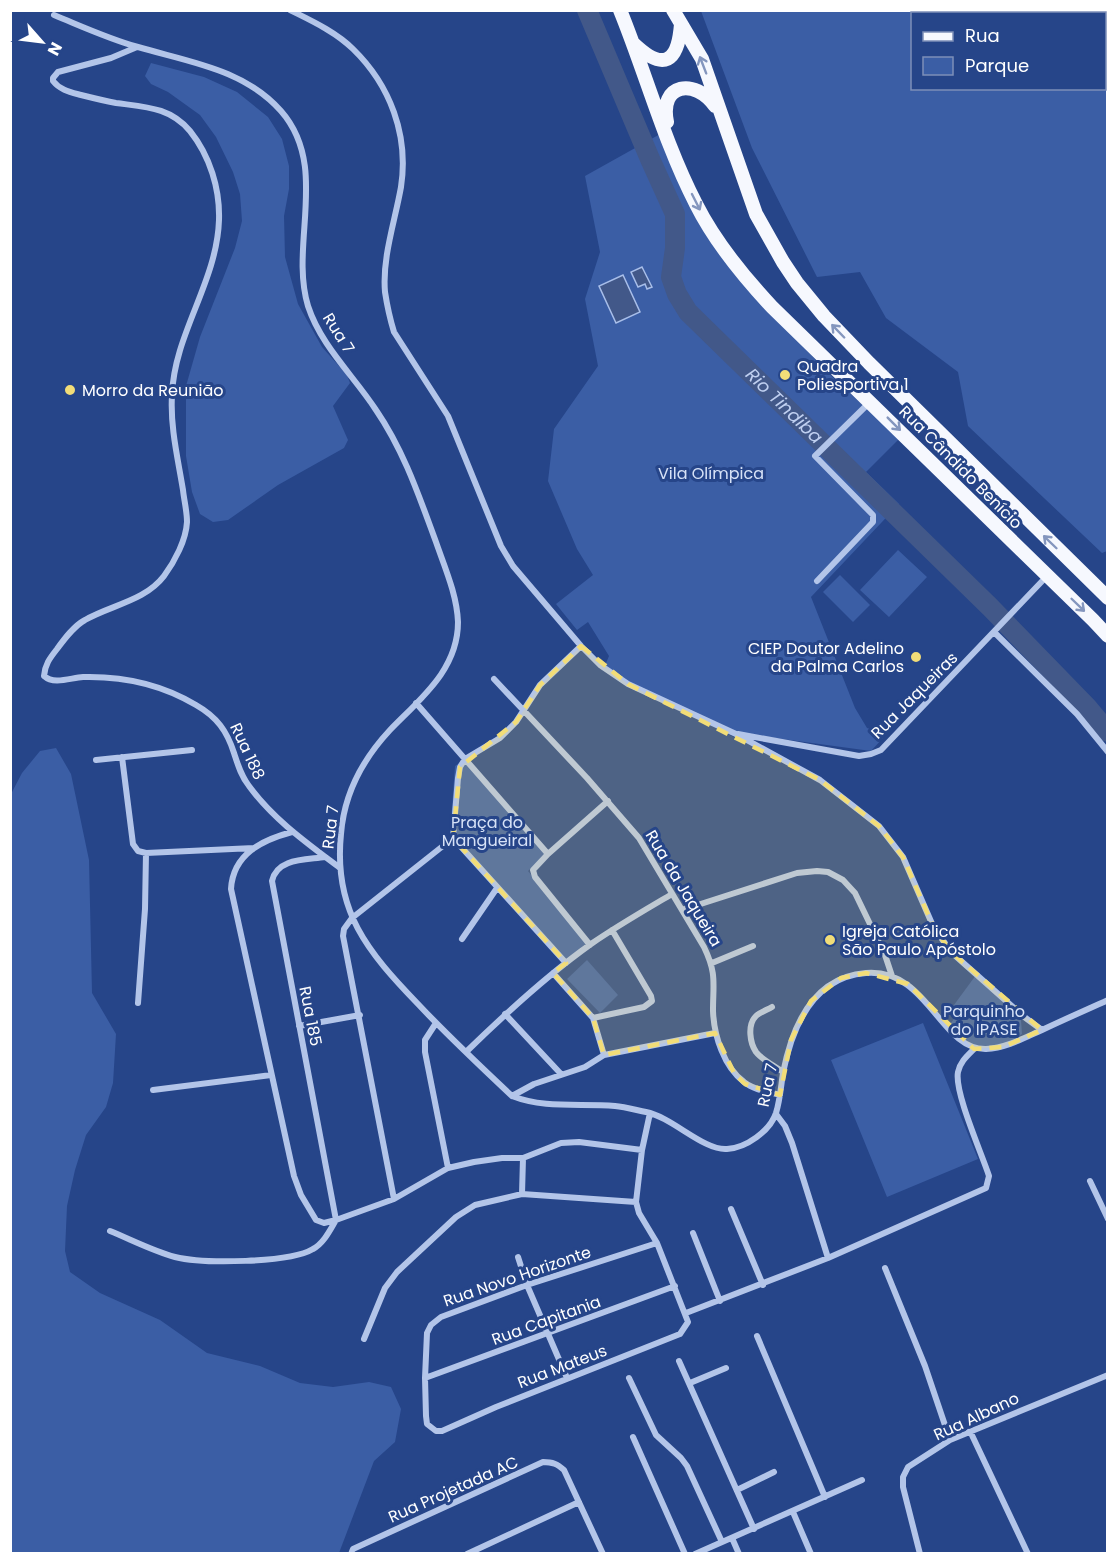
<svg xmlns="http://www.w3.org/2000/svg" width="1118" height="1564" font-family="Poppins,sans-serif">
  <rect width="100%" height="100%" fill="#264589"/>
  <path fill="#3b5ea5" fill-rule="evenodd" d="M701 11H1107V551L1102 553 968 426 958 372 886 318 860 272 817 277 752 148ZM912 14H1104V88H912Z
    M151 63 204 77 237 92 268 117 282 139 289 166V189L284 216 285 257 298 304 322 347 347 375 350 383 333 406 348 440 344 448 278 485 228 520 213 522 200 514 192 492 186 456V386L200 337 235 248 242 221 240 194 233 172 216 137 200 115 168 92 151 84 145 76Z
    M662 133 746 284 825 370 899 439 866 472 899 504 811 597 855 708 867 728 881 732 883 738 871 751 730 732 661 700 604 668 609 656 588 622 577 630 556 604 593 575 577 549 548 481 554 429 598 366 585 299 600 252 585 176Z
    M898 550 927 577 889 617 860 590Z
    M840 575 870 605 853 622 823 592Z
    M56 748 71 774 89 860 92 993 116 1034 113 1083 106 1107 86 1135 75 1170 67 1206 65 1251 70 1272 100 1293 160 1320 207 1353 260 1366 300 1383 333 1387 369 1382 391 1387 401 1409 395 1442 374 1461 339 1553H11V794L22 773 40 751Z
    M465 759 548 854 528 871 588 942 564 961 450 837 455 766Z
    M587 960 618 995 600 1013 567 979Z
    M976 975 1017 1013 1021 1020 1022 1034 999 1048 974 1049 948 1027 956 1016 951 1009Z
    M923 1023 978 1159 887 1197 831 1060Z"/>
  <path fill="#425889" stroke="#a8bee9" stroke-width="1.5" d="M642 267 652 287 647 289 645 284 638 287 631 272Z
    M623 275 640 312 616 323 599 286Z"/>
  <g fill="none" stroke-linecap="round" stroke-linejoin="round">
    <path stroke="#425889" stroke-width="20" id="s1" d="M587 10 650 159 675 214V248L671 277 677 294 688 312 990 607 1087 707 1108 732"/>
    <path stroke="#b3c5e9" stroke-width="6" d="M290 10C312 21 336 32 353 49 390 85 409 135 401 187 395 221 382 258 385 292 387 305 390 319 394 332L448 416 501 546 513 566 581 646 600 665 628 684 736 734 820 780 879 826 903 857 933 926 951 952 1023 1016 1042 1030
      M54 15C81 26 109 39 138 47 189 62 244 69 281 111 330 167 289 244 308 306 321 346 354 376 376 410 404 451 419 496 436 542 445 568 457 595 458 622 458 670 420 699 390 730 363 759 344 795 341 834 333 911 368 952 418 1004 448 1036 480 1066 512 1096 545 1109 580 1103 615 1106 625 1107 636 1110 646 1112 672 1117 704 1151 727 1149 746 1148 770 1131 776 1113 780 1100 781 1086 783 1073 792 1027 813 977 866 973 928 968 940 1050 986 1049 1006 1048 1024 1038 1042 1030 1063 1020 1086 1010 1108 1000
      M137 47 111 58 58 72 53 78V81C60 90 70 92 81 95 93 98 105 101 116 103 145 107 170 107 190 131 210 156 220 189 219 220 217 282 174 334 172 395 170 427 178 459 183 490 184 500 187 511 187 522 186 540 175 561 164 576 145 601 111 605 85 620 74 626 65 638 57 649 50 658 45 664 44 676 54 685 70 678 83 677 123 676 161 684 196 705 217 717 227 731 234 753 238 765 241 776 249 786 274 820 307 843 340 868
      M817 581 873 522V515L815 456 870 402
      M994 632 1077 714 1108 752
      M494 679 587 778 639 838 704 947C717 974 713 983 713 1011 714 1036 724 1067 744 1082 754 1090 769 1092 780 1095
      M416 703 548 854
      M738 734 859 756 871 754 881 750 1047 576
      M122 757 133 844 138 851 146 853 254 848
      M96 760 192 750
      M292 832C262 840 233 854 231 889L294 1176 301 1195 316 1220 324 1223 336 1220 394 1199 448 1168 474 1162 502 1158H523L561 1143 579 1142 642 1150
      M325 857C306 860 277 858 272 881L336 1220
      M682 910 797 873 817 871 828 872 843 880 855 893 885 955 892 976
      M462 939 497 888
      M590 945 535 877 533 870 548 854 608 801
      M566 963 453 838 458 778 460 767 465 759 500 738 516 722 540 685 581 646
      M712 963 753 946
      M553 973 593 1018 604 1055
      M138 1003 145 909 146 853
      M772 1007C767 1010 760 1012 756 1016 747 1025 750 1043 756 1052 762 1060 775 1066 783 1072
      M505 1014 561 1074
      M593 1018 644 1007 652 1001 651 996 612 930
      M436 1023 425 1040V1052L448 1168
      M299 1026 360 1015
      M466 1052C505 1014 546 976 591 944 617 926 645 910 672 894
      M153 1090 271 1075
      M512 1096 534 1084 585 1067 604 1055 715 1033
      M650 1113 642 1150 636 1202 639 1213 657 1243 688 1322 680 1334 496 1407 442 1431H436L427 1424 426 1416 425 1378 427 1333 431 1325 441 1317 527 1285 657 1243
      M776 1114 785 1126 792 1143 828 1258
      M1090 1181 1108 1219
      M522 1194 523 1158
      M394 1199 343 936 344 929 352 918 453 838
      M731 1209 763 1285
      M110 1231C132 1240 153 1251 175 1257 203 1264 290 1263 313 1249 324 1243 330 1230 336 1220
      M693 1233 720 1301
      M518 1257 527 1285 567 1378
      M885 1268 925 1366 950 1440
      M686 1313 828 1258 986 1188 989 1176C982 1154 954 1092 958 1072 960 1062 967 1056 974 1049
      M757 1336 825 1497
      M364 1339 385 1288 397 1272 456 1217 475 1205 522 1194 636 1202
      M679 1361 754 1529
      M425 1378 675 1286
      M629 1378 656 1435 681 1458 687 1466 722 1542
      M690 1383 726 1368
      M970 1431 1028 1554
      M633 1437 685 1554
      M737 1490 774 1472
      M793 1512 811 1554
      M732 1538 739 1554
      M351 1554 353 1549 543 1462C553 1462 557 1464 564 1470L603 1554
      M467 1554 579 1502
      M695 1554 862 1480
      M920 1554 903 1487V1477L908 1467 950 1440 1108 1375"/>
    <path stroke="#f6f8fe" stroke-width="14" d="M620 10C646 74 664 142 696 204 715 242 743 276 772 307L1093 620 1108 636
      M673 10 702 59 756 214 783 262 797 283 824 316 869 363 1108 598
      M634 44C664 72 678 62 681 24
      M667 122C659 83 695 78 715 106"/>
  </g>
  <defs><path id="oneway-shaft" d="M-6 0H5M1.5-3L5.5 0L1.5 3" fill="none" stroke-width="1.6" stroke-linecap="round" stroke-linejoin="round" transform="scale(1.5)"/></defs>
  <g stroke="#8496be">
    <use href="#oneway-shaft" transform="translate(703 65) rotate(-111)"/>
    <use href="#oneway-shaft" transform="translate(696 202) rotate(63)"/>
    <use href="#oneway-shaft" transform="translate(838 331) rotate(-134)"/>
    <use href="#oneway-shaft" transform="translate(894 424) rotate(45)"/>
    <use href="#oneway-shaft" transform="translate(1050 542) rotate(-136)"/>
    <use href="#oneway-shaft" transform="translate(1078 605) rotate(44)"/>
  </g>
  <path fill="#f2dd78" fill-opacity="0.2" stroke="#f2dd78" stroke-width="4.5" stroke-dasharray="12 8" stroke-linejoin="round" d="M581 646 628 684 820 780 879 826 903 857 933 926 951 952 1042 1030 1003 1047 974 1049 908 984 866 973 841 978 811 1001 791 1040 780 1095 745 1084 734 1073 715 1033 604 1055 593 1018 553 973 566 963 453 838 460 767 516 722 540 685Z"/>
  <g fill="#f2dd78" stroke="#264589" stroke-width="2">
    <circle cx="785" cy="375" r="6"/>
    <circle cx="70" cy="390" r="6"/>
    <circle cx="916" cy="657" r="6"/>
    <circle cx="830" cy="940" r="6"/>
  </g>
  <g text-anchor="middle" stroke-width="6" stroke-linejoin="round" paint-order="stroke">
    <g font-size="16" fill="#fff" stroke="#264589">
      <text transform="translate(339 333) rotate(58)" y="6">Rua 7</text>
      <text transform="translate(961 467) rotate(45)" y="6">Rua Cândido Benício</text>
      <text transform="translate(914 695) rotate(-45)" y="6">Rua Jaqueiras</text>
      <text transform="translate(248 751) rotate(65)" y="6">Rua 188</text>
      <text transform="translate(330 827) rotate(-83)" y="6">Rua 7</text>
      <text transform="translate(684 888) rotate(59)" y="6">Rua da Jaqueira</text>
      <text transform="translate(311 1016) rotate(79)" y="6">Rua 185</text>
      <text transform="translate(767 1085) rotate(-78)" y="6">Rua 7</text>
      <text transform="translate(517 1276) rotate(-19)" y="6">Rua Novo Horizonte</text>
      <text transform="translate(546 1320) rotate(-20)" y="6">Rua Capitania</text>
      <text transform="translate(562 1366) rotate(-21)" y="6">Rua Mateus</text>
      <text transform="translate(976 1416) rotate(-25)" y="6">Rua Albano</text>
      <text transform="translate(453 1489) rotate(-24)" y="6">Rua Projetada AC</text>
    </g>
    <g font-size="16" fill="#fff" stroke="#264589" text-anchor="start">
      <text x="797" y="372">Quadra<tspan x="797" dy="18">Poliesportiva 1</tspan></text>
      <text x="82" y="396">Morro da Reunião</text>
      <text x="904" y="654" text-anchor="end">CIEP Doutor Adelino<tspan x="904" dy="18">da Palma Carlos</tspan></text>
      <text x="842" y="937">Igreja Católica<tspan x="842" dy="18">São Paulo Apóstolo</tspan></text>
    </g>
    <g font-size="16" fill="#d7e2f7" stroke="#264589">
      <text x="711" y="479">Vila Olímpica</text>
      <text x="487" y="828">Praça do<tspan x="487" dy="18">Mangueiral</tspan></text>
      <text x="984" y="1017">Parquinho<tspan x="984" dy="18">do IPASE</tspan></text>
    </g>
    <g font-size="18" font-style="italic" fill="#bfcff0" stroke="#264589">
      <text dy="6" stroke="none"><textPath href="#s1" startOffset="459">Rio Tindiba</textPath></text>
    </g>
  </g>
  <rect width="1118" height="1564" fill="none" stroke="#ffffff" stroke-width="24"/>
  <rect x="911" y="12" width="195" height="78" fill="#264589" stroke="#7d8fb8" stroke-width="1.5"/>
  <rect x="923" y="32" width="30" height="9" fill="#f6f8fe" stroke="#7d8fb8" stroke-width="1.5"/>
  <text x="965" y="42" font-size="18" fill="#ffffff">Rua</text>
  <rect x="923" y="57" width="30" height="18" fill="#3b5ea5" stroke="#7d8fb8" stroke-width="1.5"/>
  <text x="965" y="72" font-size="18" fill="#ffffff">Parque</text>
  <g transform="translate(42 42) rotate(118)" stroke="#264589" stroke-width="4.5" paint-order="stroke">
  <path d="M0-4.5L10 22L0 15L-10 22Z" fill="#ffffff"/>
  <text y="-9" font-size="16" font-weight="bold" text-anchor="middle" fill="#ffffff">N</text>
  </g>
</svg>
